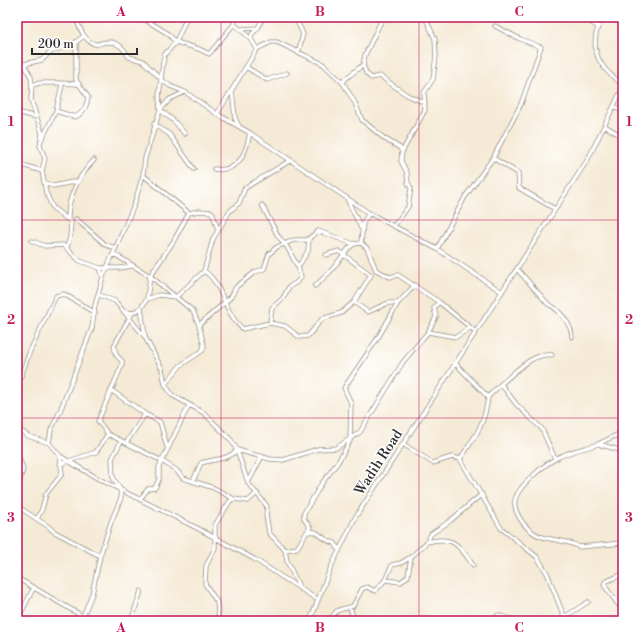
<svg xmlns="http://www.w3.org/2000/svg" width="640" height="638" font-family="'Libre Bodoni',serif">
  <rect width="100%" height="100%" fill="#fff"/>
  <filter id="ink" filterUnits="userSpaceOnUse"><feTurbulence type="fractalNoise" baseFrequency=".025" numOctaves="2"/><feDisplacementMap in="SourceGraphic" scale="8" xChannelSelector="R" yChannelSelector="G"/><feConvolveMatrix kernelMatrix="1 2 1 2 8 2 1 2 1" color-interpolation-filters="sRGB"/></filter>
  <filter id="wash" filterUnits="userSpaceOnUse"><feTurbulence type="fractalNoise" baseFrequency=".012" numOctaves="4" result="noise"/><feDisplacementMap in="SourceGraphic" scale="16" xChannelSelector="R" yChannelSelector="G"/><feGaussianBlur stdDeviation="0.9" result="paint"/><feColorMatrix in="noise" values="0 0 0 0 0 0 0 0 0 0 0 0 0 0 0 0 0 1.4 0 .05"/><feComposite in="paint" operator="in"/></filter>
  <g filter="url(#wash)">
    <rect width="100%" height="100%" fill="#f5ead5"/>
  </g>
  <g filter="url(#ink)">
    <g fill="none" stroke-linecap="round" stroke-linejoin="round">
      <defs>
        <path id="minor" d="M77 17 76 19C80 28 84 41 95 44 99 45 102 42 107 42 118 41 124 49 129 57L143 61 162 80 170 86 185 92 217 114 250 133 369 213 437 249 502 292
          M141 17 167 33 176 42 199 49 209 54 234 24 251 39 257 49
          M295 17 303 34 298 53
          M583 17 598 27C589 52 602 71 623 84
          M234 24V17
          M598 27 602 17
          M241 29 257 28
          M251 39 252 34 258 28 263 17
          M17 62 24 64 31 77 32 85 31 100 42 133 40 146 45 158 42 171 46 193 53 208 71 222 70 237 67 247
          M24 64 42 60 50 52 73 44 84 36
          M363 65 366 73 371 78 380 76 407 95 425 103
          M246 67 267 80 287 73
          M60 83 77 84
          M343 83 345 79 363 65 365 55 383 17
          M32 85 40 83H60L62 85 56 111 42 139
          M232 90 235 118 239 126
          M614 106 623 112
          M56 111 75 117C84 113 87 106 88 97L76 80V42
          M17 112 36 117
          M217 114 257 49 271 42H277L323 64 343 83 355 103 362 120 385 139 400 148 402 152 401 161 407 173 408 183 411 188 408 207 394 226
          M154 124 169 134 194 169
          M605 126 623 137
          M185 134 174 121 160 110 170 99 185 92
          M402 152 425 110 424 93 433 79 436 56 435 39 425 17
          M493 158 518 173 519 188 555 209
          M291 160 245 188 239 203 229 212 213 239 204 271C223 283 224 314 243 329L270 323 285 326 299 337 308 336 322 319 341 313 354 302 371 275 339 251 326 255
          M17 168 26 166 42 171
          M214 169C239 173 246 153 250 133
          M143 175 189 213
          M45 183 53 186 78 181
          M346 197 361 228
          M262 205 278 236 287 247 298 267
          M369 213 363 223 361 243 367 248 376 270 390 277 398 275 439 302 476 332
          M68 218C68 196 79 176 94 160
          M76 219 106 245 116 248
          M32 241 45 246 63 245 80 261 100 268 103 277
          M437 249 465 197 493 158 521 104 541 47 520 39 495 26
          M114 254 150 276 193 311 199 325 204 346 202 351 181 365 165 384
          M100 268H120L132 266
          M517 269 548 304C559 309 572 325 572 337
          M315 286 330 272 349 248 354 244 361 243
          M99 295 115 301 145 337 162 369 165 384 172 395 204 413 231 440 237 450 248 483 267 506 266 515 269 533 285 550 287 561 300 589
          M147 299 159 295 176 297 204 271
          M354 302 368 312 388 303H398
          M123 311 132 313 141 308
          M132 313 114 346 116 355 122 361V365L98 421 108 434 162 461 176 470 183 478 214 488 234 499
          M270 323 272 308 283 298 289 287 297 282 301 277 298 267 308 251 309 239
          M199 325 231 297 236 287 255 272 264 269 269 254 277 247 294 240H307L318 231 354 244
          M428 332 456 337 470 328
          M145 336 141 308 147 299 150 276 173 242 189 213 199 211 212 212 218 230
          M456 364 488 397
          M501 384C516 372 531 353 552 355
          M17 387 30 351 56 296 64 294 95 313
          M111 390 145 414
          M17 428 28 436 49 443 60 456 97 478 197 528 254 559 318 600
          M623 432C615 436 606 440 598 444 584 449 568 451 555 459 544 465 520 485 516 497 511 508 522 524 531 531 544 542 565 538 579 547L623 543
          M49 443 51 430 60 411 92 328 95 305 103 277 134 205 143 175 145 158 160 110 159 96 163 62 165 54 176 42 187 17
          M126 443 145 414 160 422 167 447
          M403 444 433 463 452 457 460 459 501 528 537 557 547 573 563 614 566 616 588 602
          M598 444 623 451
          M17 452 23 469 17 491
          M460 459C475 437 485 424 488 397L501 384 516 404 542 429 555 459
          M60 464 96 452 108 434
          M193 481 201 463C213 459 228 460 237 450L270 459 283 460 318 449 336 448 360 432 403 362 428 332 436 317 434 308 439 302
          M248 483 262 456
          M140 499 148 489 155 488 159 479V467L189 405
          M17 506 49 527 53 531 100 556
          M37 519 42 509 46 494 62 474 60 456
          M308 532C320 529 321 541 335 543L339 551
          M427 542C453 535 459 545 473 565
          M285 550 297 548 310 527 304 519V513L322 483 338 462 350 441 351 403 344 388 379 336 398 303 415 285
          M623 574 605 582 604 585 623 611
          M17 578 91 621
          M385 580 392 565 401 563 411 557
          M350 607 354 621
          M83 616 92 594 100 556 111 522 121 498 120 489 113 477 112 459 121 441
          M17 621 34 587
          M131 621 141 591
          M219 621 217 602 205 584 206 566 215 548V525L230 501 234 499 248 501 257 493
          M310 621 330 569 355 518 588 159 623 87
          M330 621C338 605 341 611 353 606L362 589 367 587 375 591 385 580 401 582 408 576 411 557 427 542 431 534 450 521 482 494
          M492 621 498 615 516 621
          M561 621 565 615"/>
      </defs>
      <use href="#minor" stroke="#908a80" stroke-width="5"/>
      <use href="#minor" stroke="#fff" stroke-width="3.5"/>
    </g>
  </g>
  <path fill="none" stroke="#c2185b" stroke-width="1" stroke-opacity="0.55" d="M221 17V621M419 17V621M17 220H623M17 418H623"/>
  <g text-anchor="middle" stroke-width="3" stroke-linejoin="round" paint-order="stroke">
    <g font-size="14" fill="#2b2b2b" stroke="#fff">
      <text transform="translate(378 462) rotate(-57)" y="5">Wadih Road</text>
    </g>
  </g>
  <rect width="640" height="638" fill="none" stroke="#fff" stroke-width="44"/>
  <path d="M32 48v6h105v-6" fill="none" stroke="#2b2b2b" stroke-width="2"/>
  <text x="38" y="48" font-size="12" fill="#2b2b2b" stroke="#ffffff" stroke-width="3" paint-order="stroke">200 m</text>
  <rect x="22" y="22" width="596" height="594" fill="none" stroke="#c2185b" stroke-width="1.5"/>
  <g font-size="13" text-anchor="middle" font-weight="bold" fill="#c2185b">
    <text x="121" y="16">A</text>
    <text x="320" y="16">B</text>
    <text x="519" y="16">C</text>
    <text x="11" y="126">1</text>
    <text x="629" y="126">1</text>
    <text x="11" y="324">2</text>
    <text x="629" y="324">2</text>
    <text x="11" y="522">3</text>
    <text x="629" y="522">3</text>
    <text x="121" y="632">A</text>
    <text x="320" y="632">B</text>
    <text x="519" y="632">C</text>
  </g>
</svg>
